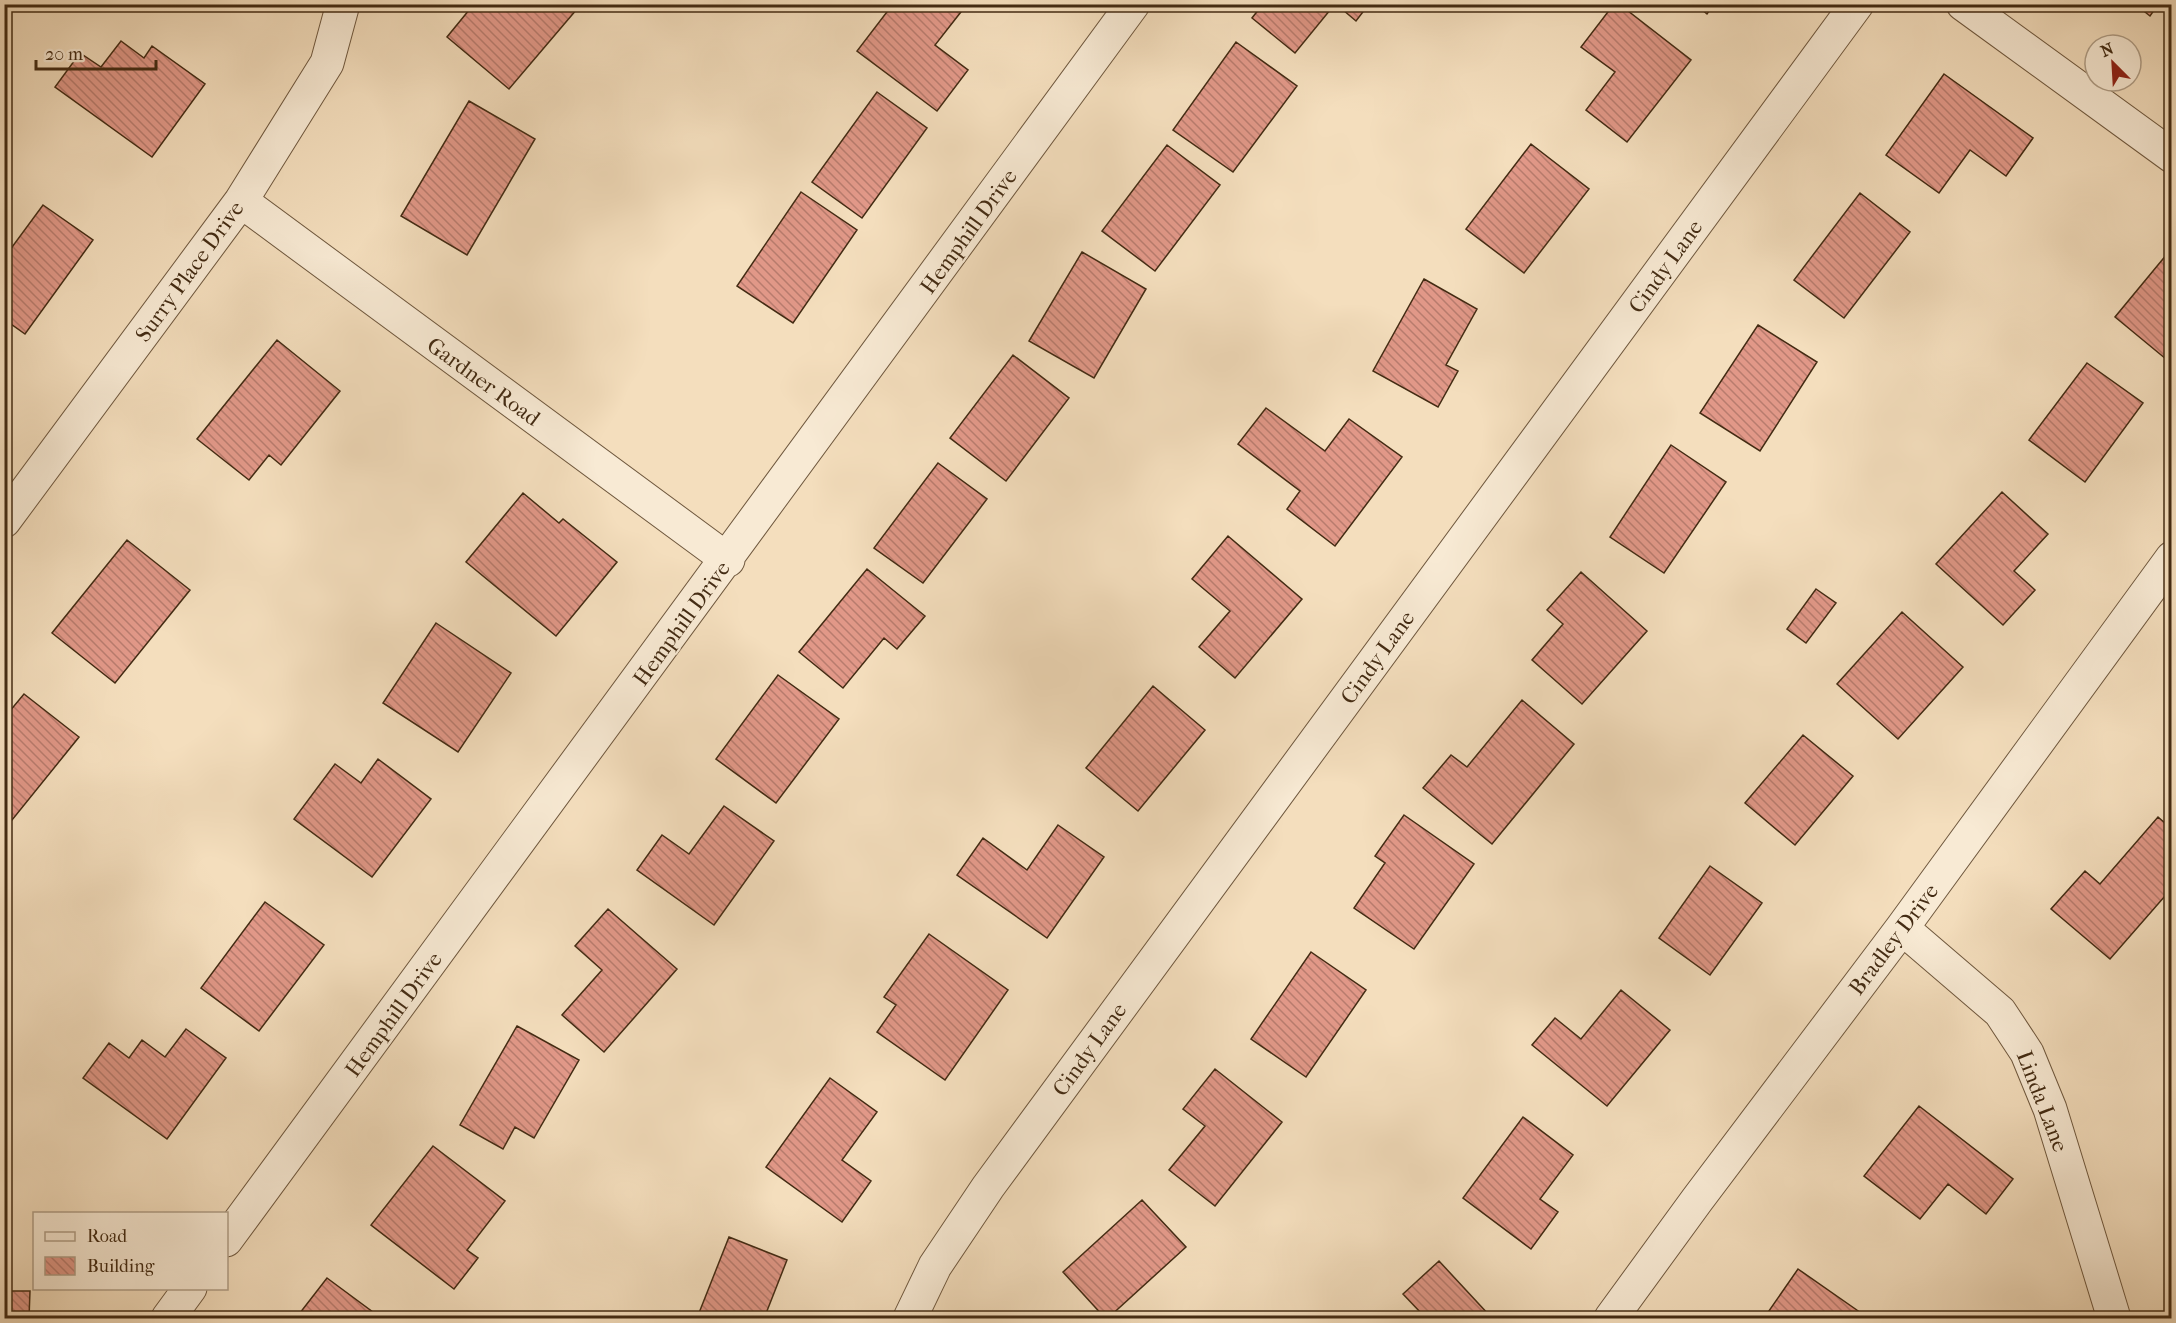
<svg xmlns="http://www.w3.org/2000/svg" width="2176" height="1323" font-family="'IM FELL French Canon',serif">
  <defs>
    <pattern id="building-back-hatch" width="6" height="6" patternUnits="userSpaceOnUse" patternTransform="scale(1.5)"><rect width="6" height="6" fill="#e19888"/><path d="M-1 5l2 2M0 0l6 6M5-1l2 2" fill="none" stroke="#b87c6e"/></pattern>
  </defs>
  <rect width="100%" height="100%" fill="#f4debd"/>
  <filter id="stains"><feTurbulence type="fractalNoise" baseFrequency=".00333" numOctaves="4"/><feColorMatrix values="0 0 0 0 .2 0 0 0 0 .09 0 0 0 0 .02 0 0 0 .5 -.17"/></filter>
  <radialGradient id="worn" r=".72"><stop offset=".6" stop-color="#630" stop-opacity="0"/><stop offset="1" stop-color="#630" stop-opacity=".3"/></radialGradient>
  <path fill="url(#building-back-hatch)" stroke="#432b13" stroke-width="1.5" d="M474 4H572L577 9 509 89 447 37Z
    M893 4H959L964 8 935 45 968 70 937 111 857 51Z
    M1263 4H1335L1295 53 1252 18Z
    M1336 4H1369L1356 21Z
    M1614 4H1619L1691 60 1627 142 1586 110 1615 72 1581 47Z
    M1695 4H1714L1707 14Z
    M2135 4H2172V17L2157 6 2150 16Z
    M121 41 144 58 152 46 205 84 152 157 55 87 80 53 101 67Z
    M1236 42 1297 86 1233 172 1173 130Z
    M1944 74 2033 138 2006 176 1970 150 1939 193 1886 155Z
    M877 92 927 128 862 218 812 182Z
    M469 101 535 139 467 255 401 216Z
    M1531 144 1589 189 1524 273 1466 229Z
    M1167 145 1220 185 1155 271 1102 231Z
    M801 192 857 230 793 323 737 286Z
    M1860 193 1910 232 1844 318 1794 280Z
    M43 205 93 240 25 334 4 319V258Z
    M2172 248V364L2115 317Z
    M1082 252 1146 289 1094 378 1029 341Z
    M1424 279 1477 309 1446 365 1458 371 1438 407 1373 371Z
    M1758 325 1817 362 1760 451 1700 413Z
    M277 340 340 391 281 465 269 455 249 480 197 439Z
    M1013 355 1069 398 1006 481 950 438Z
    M2087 363 2143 403 2085 482 2029 440Z
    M1266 408 1325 451 1349 419 1402 457 1335 546 1287 509 1300 491 1238 444Z
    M1671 445 1726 482 1664 573 1610 537Z
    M938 463 987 499 923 583 874 548Z
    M2002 492 2048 534 2014 571 2035 590 2003 625 1936 564Z
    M523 493 559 523 563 519 617 562 556 636 466 562Z
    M1228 536 1302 599 1235 678 1199 647 1230 611 1192 579Z
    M127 540 190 590 115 683 52 633Z
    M867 569 925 616 897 649 884 638 843 688 799 652Z
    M1581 572 1647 631 1582 704 1532 660 1563 624 1547 610Z
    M1816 589 1836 603 1806 643 1787 629Z
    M1902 612 1963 667 1898 739 1837 684Z
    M436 623 511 673 458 752 383 703Z
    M778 675 839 719 776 803 716 759Z
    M1153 686 1205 730 1138 811 1086 768Z
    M24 694 79 737 4 830V718Z
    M1522 700 1574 744 1492 844 1423 788 1451 755 1467 767Z
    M1803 735 1853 776 1795 845 1745 803Z
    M378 759 431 799 372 877 294 819 335 764 361 783Z
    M724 806 774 841 714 925 637 870 662 835 689 854Z
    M1404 815 1474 864 1414 949 1354 908 1385 863 1375 856Z
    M2158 817 2172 829V888L2110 959 2051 909 2085 871 2100 884Z
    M1058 825 1104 857 1047 938 957 875 983 838 1027 870Z
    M1710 866 1762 903 1710 975 1659 938Z
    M265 902 324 945 259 1031 201 988Z
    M608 909 677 969 604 1052 562 1015 602 970 575 946Z
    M929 934 1008 990 945 1080 877 1032 896 1005 884 997Z
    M1311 952 1366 990 1306 1077 1251 1039Z
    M1621 990 1670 1030 1607 1106 1532 1045 1555 1018 1581 1039Z
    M517 1026 579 1060 534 1138 515 1127 503 1149 460 1125Z
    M186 1029 226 1058 167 1139 83 1078 109 1043 129 1058 142 1040 165 1057Z
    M1215 1069 1282 1122 1215 1206 1169 1170 1205 1126 1183 1109Z
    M830 1078 877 1112 842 1160 871 1181 842 1222 766 1167Z
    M1919 1106 2013 1179 1986 1214 1948 1184 1920 1219 1864 1176Z
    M1523 1117 1573 1155 1540 1199 1558 1212 1531 1249 1463 1198Z
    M433 1146 505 1201 467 1250 478 1258 454 1289 371 1225Z
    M1142 1200 1186 1247 1108 1318H1105L1063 1272Z
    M729 1237 787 1260 765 1316 771 1318H697Z
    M1439 1261 1490 1316 1488 1318H1416L1421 1313 1403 1294Z
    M1798 1269 1864 1315 1861 1318H1764Z
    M327 1278 381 1318H296Z
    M4 1291H30L29 1318H4Z"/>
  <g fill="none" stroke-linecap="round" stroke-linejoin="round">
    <defs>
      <path id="minor" d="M1963 4 2172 156
        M241 201 728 560
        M4 521 241 201 327 63 343 4
        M1902 928 2000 1012 2027 1053 2050 1109 2114 1318
        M226 1240 1133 4
        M168 1318 190 1288
        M910 1318 935 1266 988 1187 1857 4
        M1611 1318 1697 1200 1902 928 2172 558"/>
    </defs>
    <use href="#minor" stroke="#6f583e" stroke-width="35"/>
    <use href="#minor" stroke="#f8ead4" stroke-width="33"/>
  </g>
  <g text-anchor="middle" stroke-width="4.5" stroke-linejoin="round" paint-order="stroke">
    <g font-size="22" fill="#432b13" stroke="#f8ead4">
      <text transform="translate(968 231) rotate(-54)" y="8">Hemphill Drive</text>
      <text transform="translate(1665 266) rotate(-54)" y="8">Cindy Lane</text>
      <text transform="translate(189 271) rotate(-54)" y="8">Surry Place Drive</text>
      <text transform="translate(484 381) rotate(36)" y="8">Gardner Road</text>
      <text transform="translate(681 623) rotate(-54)" y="8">Hemphill Drive</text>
      <text transform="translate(1377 657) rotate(-54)" y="8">Cindy Lane</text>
      <text transform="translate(1893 939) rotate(-53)" y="8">Bradley Drive</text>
      <text transform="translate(393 1014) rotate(-54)" y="8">Hemphill Drive</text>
      <text transform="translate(1089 1049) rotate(-54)" y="8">Cindy Lane</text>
      <text transform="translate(2043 1101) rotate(69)" y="8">Linda Lane</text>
    </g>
  </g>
  <rect width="2176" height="1323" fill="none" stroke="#f4debd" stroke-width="24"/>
  <rect x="6" y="6" width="2164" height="1311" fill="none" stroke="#432b13" stroke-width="3"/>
  <rect x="12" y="12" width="2152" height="1299" fill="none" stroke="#432b13" stroke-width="1.5"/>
  <rect x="33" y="1212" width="195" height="78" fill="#f8ead4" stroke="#b09e87" stroke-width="1.5"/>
  <rect x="45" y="1232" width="30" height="9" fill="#f8ead4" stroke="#b09e87" stroke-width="1.5"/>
  <text x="87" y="1242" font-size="18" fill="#432b13">Road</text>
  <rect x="45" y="1257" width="30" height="18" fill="url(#building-back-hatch)" stroke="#b09e87" stroke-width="1.5"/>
  <text x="87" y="1272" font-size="18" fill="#432b13">Building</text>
  <g transform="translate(2113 63) rotate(336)"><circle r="28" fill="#f8ead4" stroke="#b09e87" stroke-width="1.5"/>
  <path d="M0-4.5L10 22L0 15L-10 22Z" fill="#8f2418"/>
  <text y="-9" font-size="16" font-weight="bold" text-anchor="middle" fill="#432b13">N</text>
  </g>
  <path d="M36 60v9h120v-9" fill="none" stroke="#432b13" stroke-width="3"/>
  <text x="45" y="60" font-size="18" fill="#432b13" stroke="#f8ead4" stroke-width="4.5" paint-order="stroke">20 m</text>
  <rect width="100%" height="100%" filter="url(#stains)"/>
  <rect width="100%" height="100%" fill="url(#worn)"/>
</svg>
